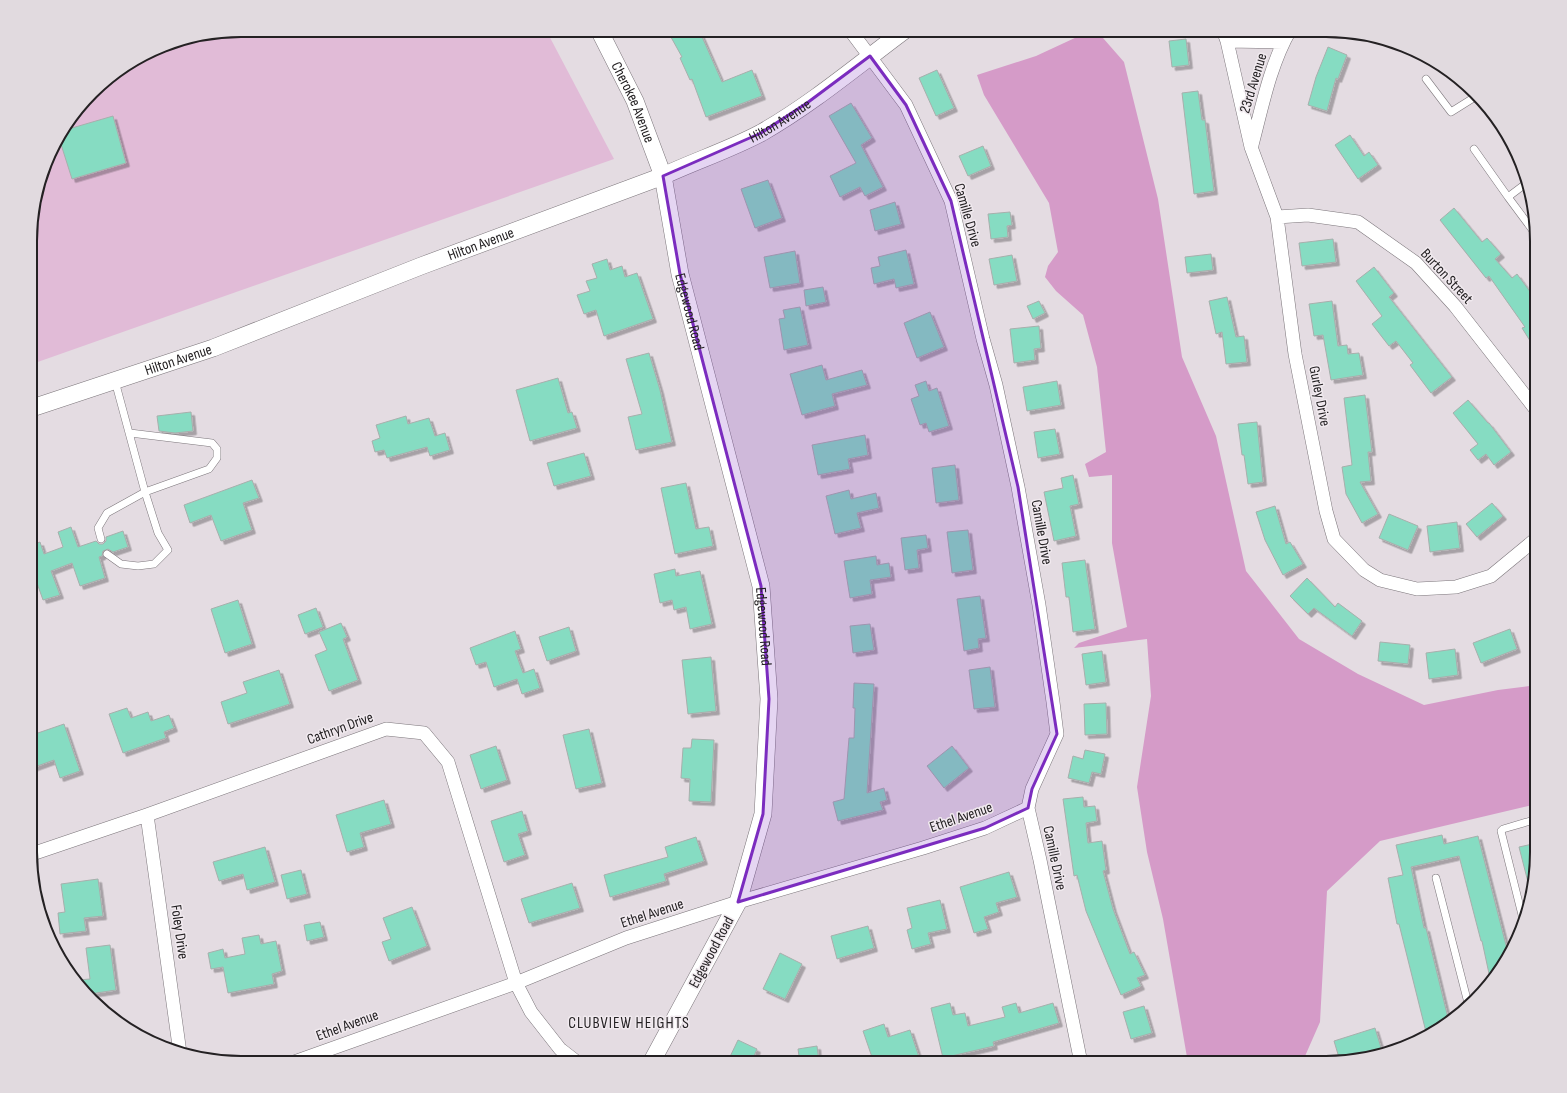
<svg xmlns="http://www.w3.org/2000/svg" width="1567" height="1093" font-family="'Sofia Sans Condensed',sans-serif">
  <defs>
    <filter id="shadow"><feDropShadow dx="3.5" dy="3.5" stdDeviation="0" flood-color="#0004"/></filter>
  </defs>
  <rect width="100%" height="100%" fill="#e4dce2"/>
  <path fill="#e1bbd7" d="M241 30H546L614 159 32 364V214L52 147 102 82 160 46Z"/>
  <path fill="#d59bc8" d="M1092 30H1096L1124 62 1158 199 1182 357 1216 436 1246 571 1299 639 1358 674 1424 705 1498 690 1537 685V804L1380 841 1327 891 1320 1022 1302 1063H1188L1163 919 1147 852 1137 787 1151 696 1147 639 1074 648 1079 643 1127 627 1112 543V475L1089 477 1085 464 1106 452 1097 367 1083 315 1056 291 1045 277 1048 266 1058 252 1049 203 984 95 977 75 1036 56Z"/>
  <path fill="#86dcc2" stroke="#a7afac" filter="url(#shadow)" d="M667 30H699L722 82 752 70 762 96 706 117 692 79 690 80 680 58 682 57Z
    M1186 39 1189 65 1172 67 1169 41Z
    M1328 47 1347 55 1338 79 1336 78 1327 111 1308 105 1316 77Z
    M937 70 954 108 936 116 919 78Z
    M1198 91 1202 120H1205L1214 191 1194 194 1182 93Z
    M851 103 872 138 861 145 883 187 865 196 860 187 840 197 830 176 856 163 829 116Z
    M113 116 126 163 72 179 59 138 65 130Z
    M1350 135 1364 156 1369 152 1378 165 1358 179 1335 145Z
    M983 146 991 166 968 176 959 156Z
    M768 180 782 218 755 228 741 189Z
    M895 202 901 224 875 231 870 210Z
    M1454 208 1482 242 1487 238 1501 254 1495 259 1512 278 1517 274 1537 301V352L1522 328 1525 327 1489 276 1486 278 1440 220Z
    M1010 212 1012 225 1007 226 1008 237 991 239 988 214Z
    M1333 239 1336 262 1302 266 1299 243Z
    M906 250 914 284 896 288 894 279 874 284 871 268 880 266 878 257Z
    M795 251 800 283 770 288 764 257Z
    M1211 254 1213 270 1187 273 1185 257Z
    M1012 255 1017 281 994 285 989 259Z
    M607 259 610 270 622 266 625 277 637 273 653 319 604 336 596 310 584 314 577 295 590 291 586 281 597 278 592 264Z
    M1374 267 1394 293 1389 297 1452 377 1431 393 1410 365 1413 363 1396 341 1389 346 1372 324 1382 316 1356 281Z
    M823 287 826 302 806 306 804 290Z
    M1227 297 1236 337 1244 336 1247 362 1226 364 1222 332 1216 334 1209 301Z
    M1039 301 1045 313 1033 319 1027 306Z
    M1332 301 1338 346 1347 345 1348 354 1359 353 1363 375 1331 380 1323 335 1314 336 1309 304Z
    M800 307 808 345 784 350 779 319 785 318 783 310Z
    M930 312 944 347 917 358 904 323Z
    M1039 326 1041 348 1034 349 1035 360 1014 363 1010 329Z
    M649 353 660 390 672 442 636 450 628 417 642 414 626 359Z
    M822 365 826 380 862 370 867 385 832 394 835 406 802 415 790 374Z
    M558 378 568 413 572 412 577 428 530 441 516 390Z
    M926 381 929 391 937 388 949 426 929 432 926 423 920 425 911 399 919 396 915 385Z
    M1057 381 1061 405 1027 411 1023 387Z
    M1365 395 1372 452H1368L1371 481 1360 482 1378 514 1362 523 1346 494 1342 467 1352 465 1344 398Z
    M1468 400 1488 423H1489L1511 452 1494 465 1486 454 1478 460 1470 450 1478 444 1453 413Z
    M191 412 193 431 175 433 159 431 157 416Z
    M406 416 408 424 429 418 435 436 445 433 450 450 430 456 427 447 387 458 384 450 375 452 372 441 380 438 376 425Z
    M1257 422 1263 482 1248 484 1244 455H1242L1238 424Z
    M1055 429 1060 454 1038 458 1034 432Z
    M865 435 868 455 848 459 850 469 818 475 812 445Z
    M584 453 591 476 554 486 547 463Z
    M955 465 959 500 936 503 932 468Z
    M1073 475 1079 504 1070 506 1076 536 1054 541 1044 492 1063 488 1061 478Z
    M252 480 259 498 243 503 252 530 221 541 211 515 190 523 184 505Z
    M686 483 696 529 709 527 713 546 675 554 661 488Z
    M849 490 851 499 876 493 879 508 857 513 861 528 835 534 826 496Z
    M1492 503 1503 516 1477 537 1466 524Z
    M1275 506 1286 544 1290 542 1303 564 1283 575 1265 540 1256 512Z
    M1389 514 1418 526 1408 550 1379 538Z
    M1457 522 1460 548 1430 552 1427 526Z
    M71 527 78 547 96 541 99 544H103L106 541V537L123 531 128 547 113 552 108 549 103 551 102 556 99 557 105 578 80 586 72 563 51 571 60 595 43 600 32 569V545L40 542 44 554 63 547 58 532Z
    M968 530 973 570 952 573 947 532Z
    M926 535 928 548 917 550 919 568 905 570 901 538Z
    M876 556 877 565 889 563 891 577 870 580 872 594 850 598 844 561Z
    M1085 560 1095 629 1073 632 1069 597H1066L1062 563Z
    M675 569 676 576 700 571 712 624 690 629 686 607 674 610 672 600 660 603 654 574Z
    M1307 578 1335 607 1338 603 1362 621 1352 636 1314 608 1308 614 1290 596Z
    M980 596 986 638 978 639 979 648 964 651 957 599Z
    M238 600 252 644 225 653 211 609Z
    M316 608 323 627 305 634 298 615Z
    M341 623 347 637 343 639 358 680 329 691 315 655 327 650 319 632Z
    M870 624 874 650 853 653 850 626Z
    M569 627 576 651 547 661 539 637Z
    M1510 629 1517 649 1481 663 1473 643Z
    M515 631 521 649 515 651 523 673 534 669 540 688 522 694 517 679 494 687 486 662 476 665 470 648Z
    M1380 642 1410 645 1408 664 1378 661Z
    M1455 649 1458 675 1429 679 1426 653Z
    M1102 651 1106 682 1086 685 1082 654Z
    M711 657 716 711 688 714 682 660Z
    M990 667 995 707 974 709 969 670Z
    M279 670 290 704 228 724 221 702 247 693 243 682Z
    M854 683 874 684 867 793 884 788 887 800 880 802 883 810 838 821 833 802 844 799 849 738H854L855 708H853Z
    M1106 703 1107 734 1085 735 1084 704Z
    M127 708 131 718 148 712 151 721 169 715 174 728 164 732 166 738 123 753 109 714Z
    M64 724 80 771 60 778 54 760 32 768V735Z
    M589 729 602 783 576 789 563 735Z
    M692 739 714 740 711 802 689 801 690 779 681 778 683 748H691Z
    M496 746 507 780 481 789 470 755Z
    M952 746 969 768 944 788 927 766Z
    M1085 750 1105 754 1101 774 1092 772 1089 783 1068 778 1073 756 1083 759Z
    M1083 797 1084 807 1095 806 1097 821 1086 823 1088 843 1102 841 1106 870 1103 871 1113 909 1130 954 1134 952 1145 975 1137 978 1141 986 1121 995 1109 967 1086 911 1077 875 1074 876 1063 799Z
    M384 800 391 824 360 833 364 847 347 852 336 815Z
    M522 811 528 831 518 834 525 855 504 862 491 821Z
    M1442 835 1444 844 1478 836 1508 953 1491 983 1482 941H1481L1459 856 1411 867 1424 928H1426L1449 1022 1427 1036 1399 924H1397L1388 878 1403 875 1396 845Z
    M696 837 704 861 664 874 666 881 610 897 604 875 668 857 665 847Z
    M1537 843V866L1531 894 1519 847Z
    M265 847 275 882 247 890 243 874 219 881 213 862Z
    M301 870 307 894 287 899 281 875Z
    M1009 872 1017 897 996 903 999 912 984 917 988 929 974 933 960 887Z
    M98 879 103 916 84 918 86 931 60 934 58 913 65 912 61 884Z
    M572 883 580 908 529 923 521 899Z
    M940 900 947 929 928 933 931 944 912 949 907 930 912 928 907 908Z
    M412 907 427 946 389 961 382 942 391 939 383 918Z
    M320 922 324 937 307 941 304 925Z
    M868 926 874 948 837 959 831 936Z
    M259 935 261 944 276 941 282 971 272 974 274 984 228 993 223 967 211 969 208 953 223 949 225 958 245 954 242 938Z
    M110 945 116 990 90 994 78 980 90 979 86 948Z
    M780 953 802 964 785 999 763 989Z
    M950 1003 953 1015 965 1013 968 1026 1005 1017 1002 1007 1016 1003 1019 1013 1053 1003 1059 1023 993 1042 994 1046 943 1058 931 1008Z
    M1144 1006 1152 1033 1131 1039 1123 1012Z
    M884 1024 888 1037 910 1030 921 1063H874L863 1031Z
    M1375 1028 1383 1054 1340 1061 1334 1041Z
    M738 1040 757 1049 751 1063H727Z
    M817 1046 819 1062 800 1063 798 1049Z"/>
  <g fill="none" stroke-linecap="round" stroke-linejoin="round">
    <defs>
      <path id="service" d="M1426 79 1451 112 1475 97
        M1474 149 1508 197
        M1528 182 1508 197 1537 236
        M115 381 145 492 209 469 217 458V449L212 443 130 433
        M101 539 98 528 107 513 145 492 158 533 168 550 154 564 138 566 121 564 107 554
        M1436 878 1469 1007
        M1524 923 1501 831 1503 829 1537 819"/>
      <path id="minor" d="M850 30 906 105 951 201 983 339 996 385 1018 487 1039 605 1053 702 1057 734 1032 789 1028 808 1040 860 1081 1063
        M1223 30 1227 41 1251 147 1277 217 1295 354 1326 511 1334 539 1364 570 1380 580 1417 589 1456 587 1491 576 1537 538
        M1227 41 1283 42
        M1252 145C1262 107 1270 65 1290 30
        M1277 217 1308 215 1358 222 1416 263 1455 306 1537 411
        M147 815 180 1053
        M32 854 147 815 386 729 424 733 448 762 516 983 531 1012 560 1049 578 1063
        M291 1063 516 983 626 938 738 902 923 848 985 828 1028 808"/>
      <g id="tertiary">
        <path id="s1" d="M599 30 635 101 663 176 680 274 761 586 769 699 763 814 738 902 651 1063"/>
        <path id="s2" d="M32 408 213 348 421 266 663 176C695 161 729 150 761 133 812 104 858 65 905 30"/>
      </g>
    </defs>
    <use href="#service" stroke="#7c767b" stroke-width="8"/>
    <use href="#minor" stroke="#7c767b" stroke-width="14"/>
    <use href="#tertiary" stroke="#7c767b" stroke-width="18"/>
    <use href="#service" stroke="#fff" stroke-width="7"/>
    <use href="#minor" stroke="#fff" stroke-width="13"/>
    <use href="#tertiary" stroke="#fff" stroke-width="17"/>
  </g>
  <path fill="#7b2cbf" fill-opacity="0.2" stroke="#7b2cbf" stroke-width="3" stroke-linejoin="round" d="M870 56 906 105 951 201 1018 487 1057 734 1032 789 1028 808 985 828 738 902 763 814 769 699 761 586 680 274 663 176 761 133 807 103Z"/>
  <g text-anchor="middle" stroke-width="3" stroke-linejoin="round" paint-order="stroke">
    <g font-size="15" fill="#242123" stroke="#f1eaef">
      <text transform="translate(1253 83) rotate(-73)" y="5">23rd Avenue</text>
      <text dy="5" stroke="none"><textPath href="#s1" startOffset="80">Cherokee Avenue</textPath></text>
      <text dy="5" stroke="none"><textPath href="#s2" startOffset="802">Hilton Avenue</textPath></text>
      <text transform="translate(968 215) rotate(74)" y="5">Camille Drive</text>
      <text dy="5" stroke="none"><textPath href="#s2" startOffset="478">Hilton Avenue</textPath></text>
      <text transform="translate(1447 276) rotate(47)" y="5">Burton Street</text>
      <text dy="5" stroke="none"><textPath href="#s1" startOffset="298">Edgewood Road</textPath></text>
      <text dy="5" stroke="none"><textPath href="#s2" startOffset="154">Hilton Avenue</textPath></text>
      <text transform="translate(1320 396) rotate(79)" y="5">Gurley Drive</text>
      <text transform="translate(1042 532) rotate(80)" y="5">Camille Drive</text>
      <text dy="5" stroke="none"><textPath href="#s1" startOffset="622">Edgewood Road</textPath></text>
      <text transform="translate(340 728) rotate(-20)" y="5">Cathryn Drive</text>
      <text transform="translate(961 817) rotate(-19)" y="5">Ethel Avenue</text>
      <text transform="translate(1055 858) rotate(78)" y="5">Camille Drive</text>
      <text transform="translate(652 913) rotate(-18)" y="5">Ethel Avenue</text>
      <text transform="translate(180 932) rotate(82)" y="5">Foley Drive</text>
      <text transform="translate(711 952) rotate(-62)" y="5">Edgewood Road</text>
      <text transform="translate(347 1025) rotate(-20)" y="5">Ethel Avenue</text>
    </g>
    <g font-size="16" letter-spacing="1" fill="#242123" stroke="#f1eaef">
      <text x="629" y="1028">CLUBVIEW HEIGHTS</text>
    </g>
  </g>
  <path d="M0 0H1567V1093H0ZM241 37H1326A204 204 0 0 1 1530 241V852A204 204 0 0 1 1326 1056H241A204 204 0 0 1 37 852V241A204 204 0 0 1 241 37Z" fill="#e1dadf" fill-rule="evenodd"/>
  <path fill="none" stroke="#242123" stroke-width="2" d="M241 37H1326A204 204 0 0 1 1530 241V852A204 204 0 0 1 1326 1056H241A204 204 0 0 1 37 852V241A204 204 0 0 1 241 37Z"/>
</svg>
